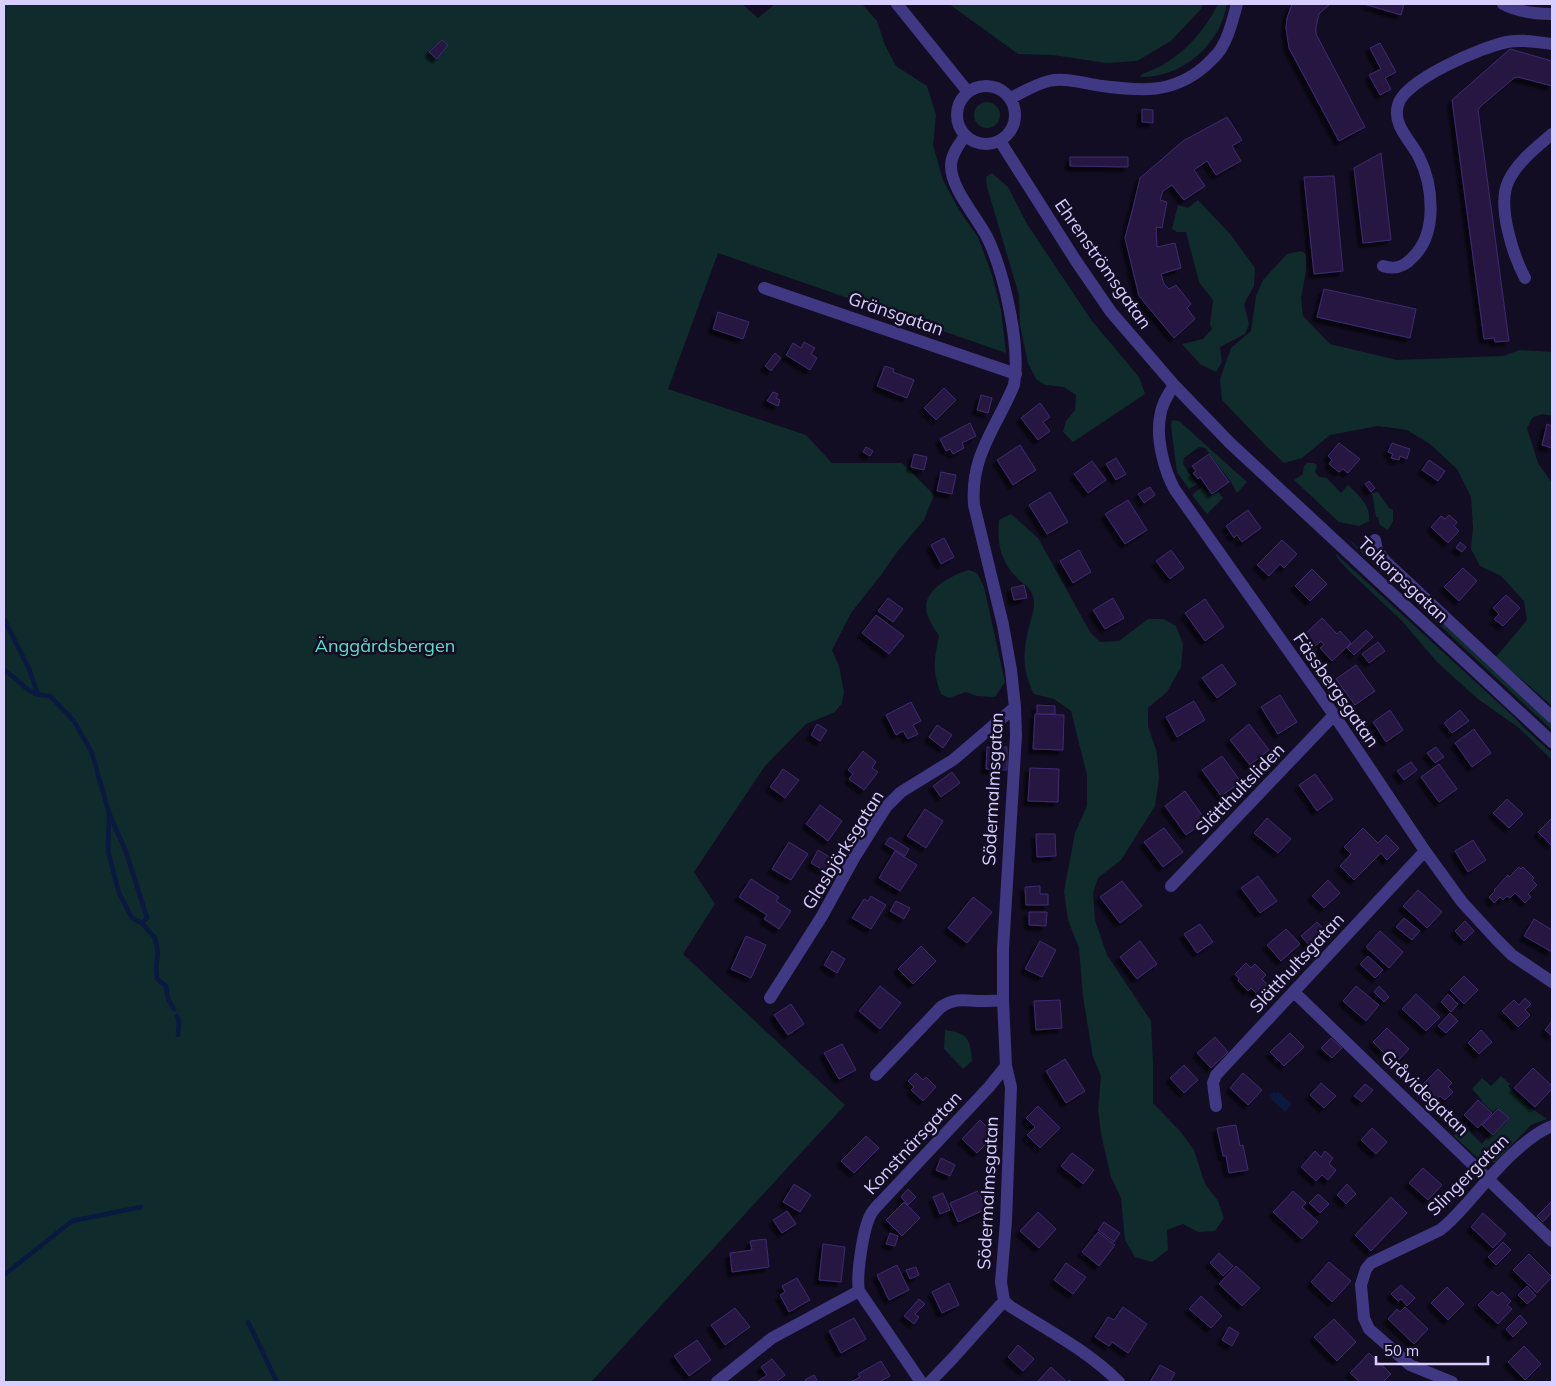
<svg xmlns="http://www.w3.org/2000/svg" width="1556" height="1386" font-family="Mulish,sans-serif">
  <defs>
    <filter id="shadow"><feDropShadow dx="-4.5" dy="4.5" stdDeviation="1" flood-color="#0009"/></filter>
  </defs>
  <rect width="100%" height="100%" fill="#120d22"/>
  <path fill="#102b2c" d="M4 4H742L758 18 775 4H862L877 21 885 45 896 66 927 86 936 115 933 145 943 180 959 210 978 237 992 275 1001 310 1006 353 718 253 668 389 806 435 832 463H902L934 495 924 520 897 552 881 575 851 613 832 650 839 666 844 692 842 703 835 712 806 724 765 766 694 872 715 904 683 954 845 1105 591 1382H4Z
    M949 4H1203L1201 9 1171 41 1137 61 1106 63 1053 55 1018 54Z
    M1218 4H1227C1220 45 1182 78 1140 77L1142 74C1177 62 1201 37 1218 4Z
    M974 115a13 13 0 1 1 26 0a13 13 0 1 1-26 0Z
    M992 173 1008 187 1027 224 1092 321 1139 377 1145 394 1073 442 1063 432 1066 421 1075 410 1076 395 1064 387 1045 385 1036 379 1028 363 1020 325 1019 295 987 187 986 177Z
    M1198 200 1231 235 1255 268 1254 286 1244 304 1249 324 1245 334 1220 347 1222 362 1216 372 1200 364 1182 344 1203 339 1212 329 1210 325 1213 300 1199 282 1186 232H1177L1172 229 1178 205 1188 208Z
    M1301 251 1306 254V271L1301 298 1303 316 1330 344 1397 360 1503 356 1520 350 1552 352V416L1543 414 1533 417 1527 428 1538 463 1552 483V706L1496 657 1527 620 1524 601 1501 576 1480 566 1471 549 1473 527 1471 497 1457 469 1430 444 1407 430 1378 426 1330 435 1302 458 1284 463 1267 447 1222 400 1220 379 1231 348 1251 331 1256 296 1263 280 1287 254Z
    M1172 420 1179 421 1247 482 1237 493 1231 482 1205 448 1199 447 1184 458 1183 464 1197 484 1189 489 1177 472 1171 426Z
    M1307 463H1314L1317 465 1315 472 1319 477 1327 478 1341 493 1348 485C1358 495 1371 505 1369 521L1359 526 1339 522 1294 480 1303 474 1304 466Z
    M1202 487 1210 496 1218 492 1223 498 1207 514 1192 495Z
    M1378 492 1389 508 1393 510V521L1388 530 1380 525 1378 517H1376L1372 493Z
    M1011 514 1038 538 1090 632 1100 642 1119 641 1148 619H1164L1176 626 1183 644 1181 667 1167 692 1148 708V726L1157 753 1159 778 1155 806 1121 860 1098 878 1093 893 1095 920 1107 955 1151 1021 1153 1064V1103L1180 1131 1194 1150 1205 1184 1218 1201 1224 1218 1215 1231 1198 1232 1183 1224 1167 1230 1168 1250 1152 1262 1135 1257 1125 1240 1121 1198 1111 1177 1101 1134 1098 1110 1101 1076 1093 1057 1083 997 1079 948 1068 920 1064 891 1075 833 1087 806V775L1071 711 1054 699 1034 694C1021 669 1023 649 1030 623 1032 615 1035 608 1034 600 1031 586 1025 586 1016 577 1000 560 997 542 999 520Z
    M1343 535 1375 561 1552 724V730Z
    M1335 553 1516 719 1523 727 1552 753V760L1519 728 1478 699 1437 662 1402 621 1350 572 1338 559Z
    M969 570 977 573 984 587 1005 682 995 697 977 696 966 692 949 698 941 694C932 669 934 662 939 636 934 628 926 617 926 607 926 588 954 574 969 570Z
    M945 1030C968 1034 970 1037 972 1061L963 1069 944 1049Z
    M1501 1076 1510 1084 1508 1086 1525 1104 1547 1119 1531 1125 1495 1162H1482L1454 1136 1457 1133 1454 1130C1460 1124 1462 1123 1470 1128L1468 1130 1482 1144 1490 1134 1493 1136 1509 1119 1497 1108 1493 1112 1481 1101 1482 1100 1472 1089 1482 1078 1491 1086Z"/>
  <path fill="#091940" d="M1274 1092 1276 1094 1278 1092 1292 1104 1285 1112 1271 1099 1272 1098 1270 1096Z"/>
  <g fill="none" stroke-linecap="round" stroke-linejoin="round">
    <path stroke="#091940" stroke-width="4.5" d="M4 619 29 669 38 695
      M4 670C23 682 25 695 50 696L74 721 92 753 109 813 126 852 147 918 142 923
      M109 814 108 851 119 893 132 918 142 923 155 938 158 952 156 967 157 979 166 986 168 999 174 1009
      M177 1016 179 1022 178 1035
      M4 1275 72 1221 141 1207
      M248 1322 277 1382"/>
  </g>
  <path fill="#251943" stroke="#3e2b70" filter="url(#shadow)" d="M1292 4H1330L1319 14 1316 27V34L1365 127 1339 141 1289 48 1286 28 1287 18Z
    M1364 4H1404L1401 15Z
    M442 40 448 45 437 59 429 52Z
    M1380 43 1396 72 1385 78 1391 89 1380 95 1369 75 1381 69 1370 48Z
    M1510 49 1552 61V86L1518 77 1514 78 1481 106 1478 110 1509 341 1495 342 1494 338 1484 339 1452 100Z
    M1142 109 1153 110V123L1142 122Z
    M1227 117 1242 140 1232 146 1241 161 1216 175 1207 161 1194 170 1205 186 1184 200 1172 185 1163 191 1160 200 1167 202 1162 228 1156 227 1157 247 1175 243 1181 268 1161 274 1164 284 1169 289 1176 285 1191 304 1187 308 1195 319 1174 338 1139 296 1125 238 1133 208 1140 178 1183 141Z
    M1381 153 1391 240 1363 243 1354 168Z
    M1070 157H1128V167L1070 166Z
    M1334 176 1343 271 1314 274 1304 177Z
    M1324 289 1416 309 1410 338 1317 317Z
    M718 312 749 322 743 339 713 329Z
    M804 342 815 348 811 354 817 358 810 370 786 355 793 343 801 348Z
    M775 353 781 358 771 371 765 366Z
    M885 366 894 369 893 372 914 380 907 398 877 386Z
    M944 388 956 400 936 420 924 408Z
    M773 392 778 394 776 398 780 400 778 406 767 401Z
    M981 395 992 398 988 413 977 410Z
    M1040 403 1050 417 1043 422 1050 431 1038 440 1021 418Z
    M970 423 976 436 962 443 964 448 953 454 950 449 946 451 940 439Z
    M1547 424 1552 426V448L1542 445Z
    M1339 443 1360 459 1348 473 1343 469 1339 472 1329 464 1332 460 1328 456Z
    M1392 443 1410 449 1407 459 1400 456 1399 460 1391 458 1393 454 1388 452Z
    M1020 445 1036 470 1013 485 997 460Z
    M866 447 873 451 870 456 863 452Z
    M914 454 927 457 924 470 911 467Z
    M1209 454 1229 482 1212 494 1200 477 1198 479 1193 473 1196 471 1192 466Z
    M1116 458 1126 474 1116 480 1106 464Z
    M1429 460 1445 471 1438 481 1422 470Z
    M1092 461 1106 480 1088 493 1074 474Z
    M941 472 956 475 952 494 937 491Z
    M1369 481 1375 488 1371 492 1365 484Z
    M1150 487 1155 495 1144 503 1138 494Z
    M1050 492 1068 522 1047 534 1029 505Z
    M1128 500 1147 530 1125 544 1105 514Z
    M1248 510 1261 528 1242 542 1237 535 1234 538 1226 526Z
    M1449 515 1457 522 1454 526 1459 531 1448 543 1431 527 1441 516 1445 519Z
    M944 538 954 557 941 564 931 545Z
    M1282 540 1297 554 1284 568 1280 564 1269 576 1257 565Z
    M1460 542 1466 547 1462 552 1456 548Z
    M1079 550 1091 572 1073 583 1060 561Z
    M1171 550 1184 568 1170 579 1156 561Z
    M1463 568 1477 581 1459 601 1444 587Z
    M1312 569 1327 584 1310 601 1295 586Z
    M1024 585 1027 598 1014 600 1011 588Z
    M1506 595 1520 608 1503 626 1494 619 1499 614 1493 608Z
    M888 598 903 609 893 622 878 611Z
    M1113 598 1124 618 1105 629 1093 610Z
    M1205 599 1224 627 1205 641 1185 613Z
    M876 615 904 636 889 654 862 633Z
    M1322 618 1337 634 1340 631 1351 643 1332 661 1320 648 1324 645 1321 641 1314 647 1303 636Z
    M1366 630 1373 637 1354 655 1347 648Z
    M1378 642 1385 651 1369 663 1362 654Z
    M1222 664 1236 684 1217 698 1202 678Z
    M1356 665 1375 691 1355 705 1336 679Z
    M1280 695 1297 722 1278 734 1261 707Z
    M1194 701 1205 720 1177 737 1166 717Z
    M911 702 921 721 913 725 918 734 908 739 903 731 896 735 886 715Z
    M1037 705 1055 706V714H1037Z
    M1390 710 1403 730 1386 742 1373 722Z
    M1460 710 1469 721 1452 733 1444 723Z
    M1035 714 1064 715 1063 750 1033 749Z
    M817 724 827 730 820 741 811 735Z
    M1249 724 1269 750 1250 765 1230 740Z
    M937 725 952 735 943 748 929 737Z
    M1474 729 1491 753 1472 767 1455 743Z
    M987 747H1007V770L986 769Z
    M1436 747 1444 757 1435 763 1427 753Z
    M863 751 876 762 872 768 878 772 864 790 849 779 853 774 848 770Z
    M1222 756 1241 782 1221 796 1202 770Z
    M1411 762 1417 770 1404 780 1397 771Z
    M1439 764 1457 789 1439 802 1421 777Z
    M1030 768 1059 769 1058 802 1028 801Z
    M783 769 799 780 785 798 770 787Z
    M952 772 960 783 941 797 933 786Z
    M1315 774 1333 799 1317 811 1299 785Z
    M1185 791 1206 821 1186 835 1165 806Z
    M1507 799 1523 814 1509 828 1493 813Z
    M820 805 842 821 828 841 806 824Z
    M925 809 943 821 926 848 907 836Z
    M1267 818 1291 839 1278 853 1254 833Z
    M1552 818V846L1538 832Z
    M1164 828 1183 852 1163 867 1144 842Z
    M1363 828 1378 843 1386 835 1399 848 1387 860 1381 853 1354 880 1340 866 1351 854 1344 847Z
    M1036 834H1055L1056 856 1037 857Z
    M890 837 909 849 905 856 885 844Z
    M1473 840 1486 860 1468 872 1455 851Z
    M789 842 808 854 791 880 772 869Z
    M818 850 833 859 825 871 811 863Z
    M895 851 917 865 900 891 879 878Z
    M1519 867 1521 869 1523 867 1534 878 1532 880 1537 885 1528 894 1531 897 1525 903 1515 893 1510 898 1507 896 1503 900 1500 897 1494 903 1489 897 1495 891 1494 890 1508 875 1509 877Z
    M1258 876 1277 901 1260 913 1241 888Z
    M751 879 779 897 776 901 791 911 779 929 764 919 767 915 739 897Z
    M1328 880 1340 893 1324 908 1312 896Z
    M1122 881 1142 906 1120 923 1100 897Z
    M1040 886V894H1048V905H1026L1025 887Z
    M1418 890 1442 912 1427 928 1403 906Z
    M871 896 886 905 871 929 852 918 864 899 868 901Z
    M973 897 992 912 967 943 948 928Z
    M896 901 910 908 904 919 890 911Z
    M1029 912H1047L1046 926 1029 925Z
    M1404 918 1420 931 1412 940 1396 927Z
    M1534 919 1552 930V952L1524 936Z
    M1465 921 1474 931 1464 941 1455 931Z
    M1317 922 1327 933 1312 948 1301 936Z
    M1200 924 1213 942 1197 953 1184 934Z
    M1286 929 1300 944 1281 961 1267 945Z
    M1380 931 1403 952 1389 968 1366 947Z
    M746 936 766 945 751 978 731 969Z
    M1040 941 1056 950 1042 977 1025 969Z
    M1140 941 1157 964 1137 979 1120 957Z
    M921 946 936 961 913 984 898 969Z
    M832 951 845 959 837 973 824 965Z
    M1368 956 1383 970 1375 978 1360 964Z
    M1246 963 1251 968 1255 964 1266 975 1262 979 1267 984 1257 994 1251 988 1248 991 1238 981 1239 979 1235 974Z
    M1464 976 1478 990 1464 1004 1450 990Z
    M880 986 901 1003 880 1029 859 1011Z
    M1356 986 1379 1005 1366 1021 1343 1001Z
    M1379 986 1389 997 1384 1002 1374 992Z
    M1416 994 1440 1017 1426 1031 1402 1009Z
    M1448 994 1458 1004 1451 1012 1441 1002Z
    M1525 998 1531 1004 1525 1010 1530 1015 1518 1027 1502 1011 1514 1000 1519 1005Z
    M1060 1000 1062 1028 1036 1030 1034 1001Z
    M791 1004 804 1024 788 1035 774 1015Z
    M1450 1013 1458 1021 1446 1033 1438 1026Z
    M1552 1021V1036L1545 1030Z
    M1387 1028 1409 1049 1395 1064 1373 1042Z
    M1481 1030 1492 1042 1479 1054 1468 1043Z
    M1290 1033 1304 1047 1284 1066 1270 1052Z
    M1215 1037 1228 1052 1211 1068 1197 1053Z
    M1331 1038 1342 1048 1332 1058 1321 1048Z
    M842 1044 856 1070 839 1079 824 1053Z
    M1065 1059 1085 1091 1066 1103 1046 1071Z
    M1184 1065 1198 1080 1184 1093 1170 1078Z
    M1533 1068 1552 1086V1089L1535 1107 1514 1088Z
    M1438 1069 1452 1083 1448 1087 1453 1092 1445 1100 1440 1096 1434 1102 1420 1087Z
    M916 1073 923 1080 926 1077 936 1087 923 1101 911 1090 914 1087 908 1081Z
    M1243 1073 1262 1090 1248 1105 1230 1088Z
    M1321 1083 1336 1096 1324 1108 1310 1095Z
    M1365 1084 1373 1090 1362 1102 1354 1096Z
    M1478 1100 1492 1113 1478 1128 1464 1115Z
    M1038 1106 1060 1128 1040 1148 1027 1135 1035 1127 1026 1118Z
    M1498 1109 1509 1118 1493 1135 1482 1125Z
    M980 1120 995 1135 977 1153 962 1139Z
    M1236 1125 1240 1146 1243 1145 1248 1170 1229 1173 1226 1156H1223L1217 1128Z
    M1372 1128 1387 1142 1376 1154 1361 1140Z
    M866 1136 879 1148 854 1173 841 1161Z
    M1315 1151 1321 1157 1325 1151 1333 1158 1329 1164 1336 1170 1328 1180 1322 1175 1316 1181 1301 1167Z
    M1072 1153 1094 1170 1083 1184 1061 1166Z
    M941 1158 955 1165 950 1176 936 1170Z
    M1423 1168 1442 1185 1428 1200 1409 1183Z
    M794 1184 811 1195 800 1212 783 1202Z
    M1347 1184 1356 1194 1346 1204 1337 1195Z
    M908 1189 916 1197 908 1205 901 1197Z
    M978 1191 986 1209 958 1222 950 1203Z
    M1293 1191 1306 1203 1302 1207 1318 1222 1302 1239 1273 1212Z
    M943 1193 950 1210 940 1214 933 1197Z
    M1318 1194 1329 1204 1320 1213 1309 1203Z
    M1391 1197 1407 1213 1371 1251 1355 1235Z
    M1552 1201V1212L1543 1222 1537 1216Z
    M904 1202 920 1218 902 1236 886 1220Z
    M787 1211 796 1224 782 1233 773 1220Z
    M1038 1212 1056 1229 1039 1248 1020 1231Z
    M1483 1213 1506 1234 1493 1248 1471 1227Z
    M1104 1222 1120 1233 1114 1242 1098 1230Z
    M1098 1232 1115 1245 1099 1266 1082 1252Z
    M890 1233 898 1236 895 1246 886 1244Z
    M766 1239 769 1267 732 1272 730 1253 752 1250 750 1241Z
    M1503 1242 1511 1250 1496 1265 1488 1257Z
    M823 1244 845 1247 841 1282 819 1280Z
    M1219 1253 1233 1266 1223 1276 1210 1263Z
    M1529 1254 1552 1277 1537 1293 1513 1270Z
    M1329 1262 1351 1281 1332 1302 1311 1282Z
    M1066 1263 1086 1277 1073 1294 1054 1280Z
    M897 1265 909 1290 889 1300 877 1275Z
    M1236 1266 1260 1288 1242 1306 1219 1284Z
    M916 1267 919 1275 910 1279 906 1270Z
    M797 1278 810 1300 789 1312 780 1295 785 1292 782 1286Z
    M949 1283 959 1305 942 1313 932 1292Z
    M1401 1285 1415 1298 1407 1306 1401 1299 1398 1301 1391 1294Z
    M1527 1286 1536 1296 1527 1304 1518 1295Z
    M1447 1287 1464 1304 1448 1320 1431 1303Z
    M1492 1291 1498 1296 1502 1292 1511 1301 1507 1305 1512 1309 1498 1324 1478 1305Z
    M1201 1296 1222 1316 1211 1328 1189 1309Z
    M919 1299 925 1304 915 1314 919 1317 914 1324 904 1316Z
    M1123 1307 1147 1324 1128 1353 1112 1342 1109 1346 1095 1337 1108 1317 1114 1320Z
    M1405 1307 1428 1329 1414 1344 1388 1319 1397 1309 1400 1312Z
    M735 1308 750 1327 725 1345 711 1325Z
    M1520 1315 1527 1323 1513 1337 1506 1329Z
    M854 1318 866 1339 841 1353 829 1331Z
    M1334 1319 1356 1342 1337 1361 1314 1337Z
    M1229 1327 1239 1333 1232 1346 1222 1340Z
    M697 1340 711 1360 689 1376 674 1356Z
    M1018 1345 1034 1359 1023 1371 1008 1357Z
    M1524 1346 1541 1364 1525 1380 1508 1362Z
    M1369 1353 1391 1374 1383 1382H1360L1350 1373Z
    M772 1359 785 1375 776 1382H757L767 1375 761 1367Z
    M881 1361 890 1376 879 1382H851L860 1377 858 1374Z
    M1160 1365 1175 1373 1170 1382H1150Z
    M1051 1367 1067 1382 1069 1380 1072 1382H1037Z
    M814 1375 818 1382H806L805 1380Z"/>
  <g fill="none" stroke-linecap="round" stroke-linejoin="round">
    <path stroke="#403882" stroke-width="12" d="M897 4 968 92
      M1503 4C1518 12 1535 14 1552 14
      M957 115a29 29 0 1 1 58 0a29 29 0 1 1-58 0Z
      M1011 98C1023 92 1036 84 1049 81 1066 77 1086 84 1102 86 1141 91 1172 94 1204 67 1210 61 1218 55 1222 47 1230 34 1233 18 1237 4
      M965 136C959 144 951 155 951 166 951 189 977 217 987 237 1004 272 1021 346 1014 385 996 428 970 456 974 505L1003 625 1011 670 1015 707 1016 735 1003 949V1000L1006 1066 1011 1087 1006 1221 1001 1282 1004 1301 1011 1307C1048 1330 1088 1351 1119 1382
      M1000 141 1076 261 1111 312 1174 385 1230 443 1552 742
      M1383 266C1395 270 1404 267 1413 257 1438 233 1433 185 1419 157 1411 141 1392 125 1398 105 1404 80 1482 47 1507 42 1522 39 1537 42 1552 44
      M1525 278C1513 255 1497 206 1508 182 1517 162 1536 148 1552 134
      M764 288 1016 374
      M1174 385C1168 395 1161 405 1160 417 1156 438 1164 471 1175 490L1334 715 1425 851 1462 902 1496 939 1512 955 1552 982
      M1375 540 1377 550 1386 562 1552 717
      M1171 886 1334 715
      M1294 992 1552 1241
      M770 998 822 916 854 858 886 807 901 792 953 760 1015 707
      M876 1075 941 1007C954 998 964 1000 979 1001 987 1001 995 1001 1003 1000
      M1216 1106 1213 1083 1216 1075 1425 851
      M717 1382 772 1338 859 1291
      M921 1382 859 1291C856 1276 863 1230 870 1216 872 1211 876 1207 880 1203L989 1087 1006 1066
      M930 1382 953 1358 1004 1301
      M1452 1382 1410 1365 1369 1329 1364 1318 1361 1285 1366 1269 1371 1263 1440 1230C1451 1222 1460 1211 1470 1200 1491 1176 1522 1138 1552 1126"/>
  </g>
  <g text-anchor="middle" stroke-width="5" stroke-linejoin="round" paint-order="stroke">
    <g font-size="18" fill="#d8ceff" stroke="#120d22">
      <text transform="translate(1103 264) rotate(55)" y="6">Ehrenströmsgatan</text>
      <text transform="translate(896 314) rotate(19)" y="6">Gränsgatan</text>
      <text transform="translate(1403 580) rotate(43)" y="6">Toltorpsgatan</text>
      <text transform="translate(1336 690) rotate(55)" y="6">Fässbergsgatan</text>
      <text transform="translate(993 789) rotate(-87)" y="6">Södermalmsgatan</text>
      <text transform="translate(1240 789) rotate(-46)" y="6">Slätthultsliden</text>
      <text transform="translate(843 850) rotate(-58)" y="6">Glasbjörksgatan</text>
      <text transform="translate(1297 963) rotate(-47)" y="6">Slätthultsgatan</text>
      <text transform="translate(1425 1093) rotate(44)" y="6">Gråvidegatan</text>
      <text transform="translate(913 1143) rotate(-47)" y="6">Konstnärsgatan</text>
      <text transform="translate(1468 1175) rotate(-45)" y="6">Slingergatan</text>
      <text transform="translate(988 1193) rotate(-87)" y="6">Södermalmsgatan</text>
    </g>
    <g font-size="18" fill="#59e0c8" stroke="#120d22">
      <text x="385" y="652">Änggårdsbergen</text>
    </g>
  </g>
  <rect width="1556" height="1386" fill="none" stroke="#d8ceff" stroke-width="10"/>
  <path d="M1376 1356v8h112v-8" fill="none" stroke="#d8ceff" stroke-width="2.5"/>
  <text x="1384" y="1356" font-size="15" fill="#d8ceff" stroke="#120d22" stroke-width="4" paint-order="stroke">50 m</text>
</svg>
